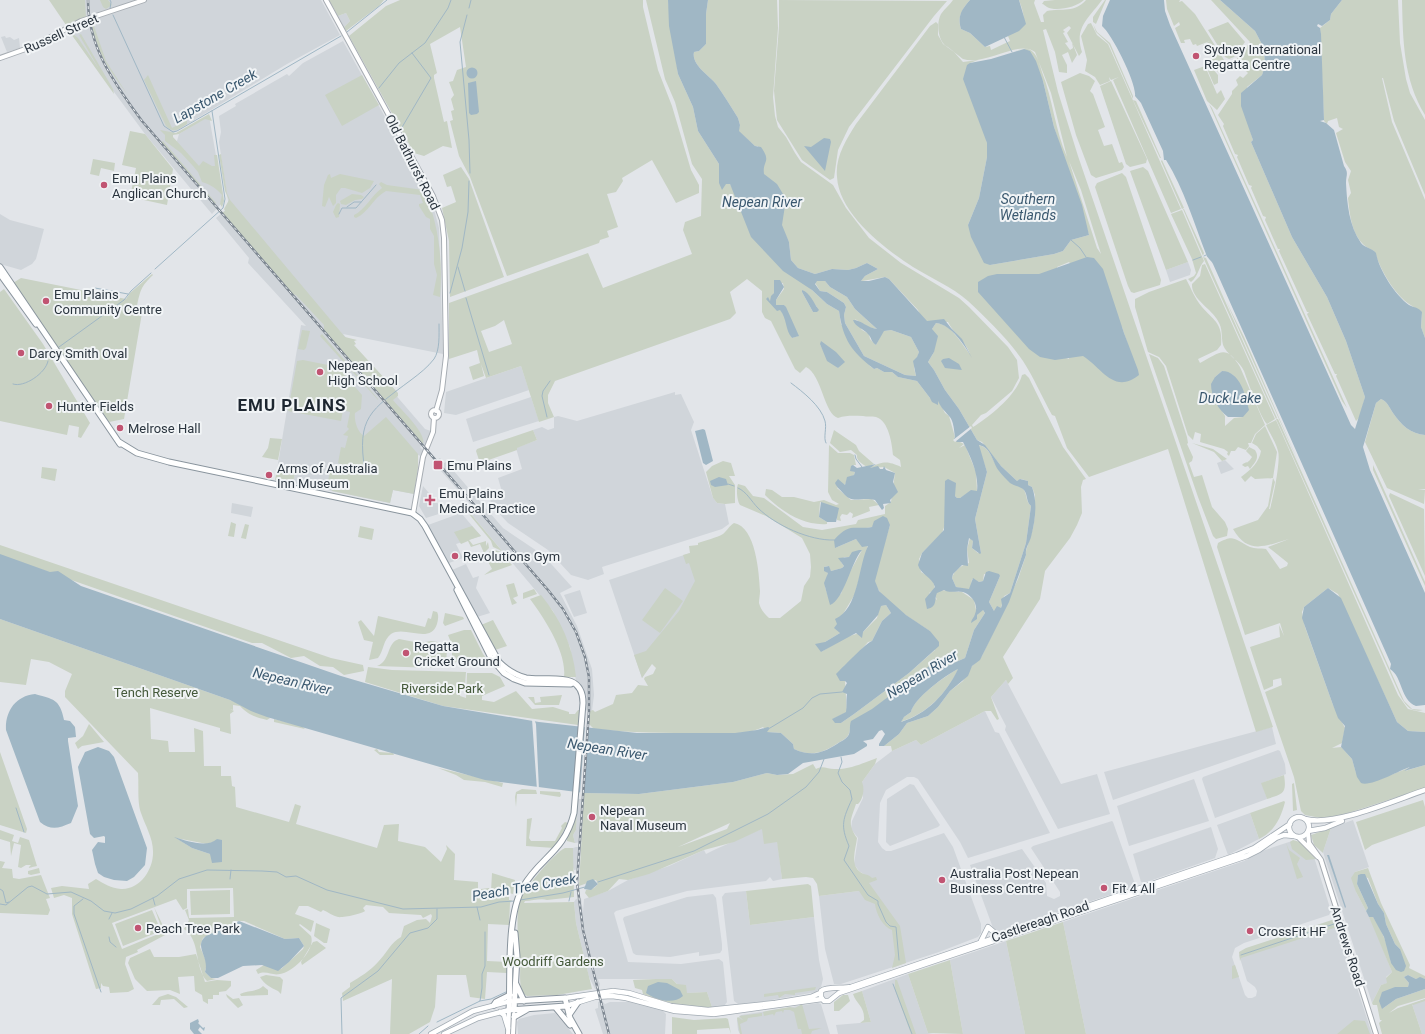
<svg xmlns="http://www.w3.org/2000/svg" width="1425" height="1034" font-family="Roboto,sans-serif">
  <rect width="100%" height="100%" fill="#e2e5e9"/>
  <path fill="#d0d5da" d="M80 0H321L340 35 287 64 168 136 169 139 177 141 179 134 209 116 223 195 220 205 212 214 145 134 69 31 87 22 88 25 96 26 95 21 97 13 90 16V15L86 16V18Z
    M346 13 350 21 344 27 338 16Z
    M5 36 6 38 10 37 14 40 19 38 20 48 7 52 1 37Z
    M343 41 426 191 435 213 439 228 443 354 343 334 425 429 431 431 425 446 423 445 420 447 423 450 421 456 418 455V467L414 494 393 490 390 503 293 483 295 473 277 470 301 325 306 326 248 263 249 258 216 218 228 208V201L219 142 221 132 219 116 236 106 235 104 287 74 289 76 303 63Z
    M0 214 10 220 44 229 36 259 32 264 21 270 0 264Z
    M1188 262 1191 270 1190 275 1170 282 1166 270Z
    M521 366 529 390 456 415 444 413 446 392Z
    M675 392V395L681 394 694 422 691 430 713 498 717 503 725 504 729 524 722 529 602 567 604 574 588 580 571 575 548 550 508 523 491 505 490 496 502 492 498 478 522 469 516 448 537 440 533 430 542 427 548 430 554 428V417L558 416 577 421Z
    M531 397 539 421 473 442 466 419Z
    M440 458 444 463 446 462 503 528 543 555 572 587 560 593 577 626 592 669 594 695 592 711 583 710 580 685 576 681 570 647 553 611 471 514 475 511 480 515 433 462 435 460 483 512 437 460Z
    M1225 460 1234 469 1221 474 1217 463Z
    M423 486 445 512 426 518 419 506Z
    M232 503 253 507 251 517 231 513Z
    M461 513 481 536 456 544 463 558 449 563 428 525Z
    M699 550 705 569 642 678 609 580Z
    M466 564 473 578 479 576 476 588 490 613 477 617 452 570Z
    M580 590 587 613 574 617 564 595Z
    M1006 680 1061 784 1097 774 1110 814 1058 829 1005 730 1006 726 991 697Z
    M985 711 995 732 999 733 1050 833 968 858 960 842 918 779 914 777H907L886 790 880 803 878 842 882 848 886 851H891L944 833 953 847 981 924V933L978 937 939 952 841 984H834L825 949 819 896 859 891 872 879 859 871 854 864 858 838 851 829 852 821 863 798 862 782 875 764 892 751 916 740 921 745Z
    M1272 727 1276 744 1113 800 1104 772Z
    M1278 750 1280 751 1285 764 1286 774 1262 783 1267 799 1215 818 1202 779 1203 777Z
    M1194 779 1209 821 1129 846 1117 806Z
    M910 784 914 785 940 825 938 827 890 846 886 842 887 799Z
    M577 799H583L584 802 582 842 575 843 573 835 576 830Z
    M1250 813 1259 839 1228 855 1217 825Z
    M1353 820 1369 867 1355 872 1356 892 1373 924 1392 972 1386 977 1388 983 1381 985 1372 1003 1323 852 1331 828Z
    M1112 821 1113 822 1135 884 1133 887 1006 930 998 931 993 928 970 865 1022 849 1046 883 1047 896 1054 899 1060 896V892L1031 848 1033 846Z
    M775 823 782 879 773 881 770 877 766 881 687 891 616 911 614 913 628 962 681 964 719 959 723 962 727 1002 724 1006 712 1007 707 992 687 993 672 979H598L600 984 599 988 595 989 589 977 576 923 574 902 576 899 581 898 583 912 584 899 608 891 628 880 669 866 704 850 706 854 714 850Z
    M1211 827 1218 849 1215 858 1144 883 1141 882 1133 854Z
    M1292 841 1314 857 1331 911 1329 915 1244 943 1235 948 1232 957 1245 995 1248 998H1252L1256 996 1257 991 1255 987 1247 981 1239 955 1336 923 1372 1034H1086L1063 922 1244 861 1262 851Z
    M576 847H581L579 869 574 870 572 865 573 848Z
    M746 891 750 925 814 917 819 960 823 979 821 987 816 992 760 1002 738 1004 734 1001 722 897 725 893Z
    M713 894 716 898 722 944V950L720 953 699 956V952L670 957 636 955 633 953 623 919 624 917 687 897Z
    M1006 941 1025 1034H963L950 960Z
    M908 974 928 1033 933 1034H838L836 1025 871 1022 862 991Z
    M1425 999V1034H1422L1412 1004Z
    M602 1001 605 1004 610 1002H629L663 1011 666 1014 665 1034H603L595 1009 598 1008V1002Z
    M818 1003 821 1004 830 1034H740L738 1030 737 1020 741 1015Z
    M555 1013 573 1034H518L517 1022 519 1019 534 1015Z"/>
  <path fill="#c9d2c4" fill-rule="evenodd" d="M49 0H85L86 18 67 27 68 24 66 25Z
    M100 0H108L112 5 106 9 103 7Z
    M329 0H384L379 6 346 31 344 27 350 21 346 13 338 16Z
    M400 0H643V7L658 70 672 106 691 170 699 185V193L676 203 652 160 622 178 623 181 616 192 607 194 618 227 607 231 609 237 600 240 599 243 507 276 470 177 459 156 450 121 453 120 451 111 454 110 451 99 454 95 449 82 453 81 457 70 466 67 460 27 430 44 437 73 434 75V78L444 122 447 121 452 148 443 146 424 156 414 153 349 36 386 6Z
    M646 0H668L678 74 693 107 698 131 719 164V183L730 184 736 195 812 290 827 304 839 311 841 324 870 366 874 369 877 368 884 372H892L898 377 917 381 930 398 938 400 945 413 949 416 955 437 954 439 964 444 959 448 965 445 976 472 977 491H971L960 498H957L955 496 942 533 922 553 919 559 921 572C927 576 937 581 934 590L929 593 937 600 935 595 939 590 962 592 974 600 977 615 982 609 985 613 974 630 965 658 947 666 943 664V661L916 676 850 727C850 737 845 739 838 743 823 753 811 757 794 749L793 744 781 733 767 732 763 727C746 736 721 733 702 733 666 733 630 733 594 729L589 724 590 711 593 710 595 712 613 704 616 695 632 693 638 685 648 686 644 679 645 677 653 674 656 668 652 664 642 678 634 655 646 651 679 611 695 581 689 563 686 564 683 555 690 553 689 546 698 545V543C706 540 716 538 723 534 726 532 729 526 734 523 756 527 759 573 760 591 760 595 759 599 759 603 761 610 764 613 769 618H780L801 601 804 586 810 577 811 567 810 554 802 538 766 516 740 505C737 501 736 489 738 484L745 486 753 496 764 498 803 527 822 530 856 524 858 520 885 514V506L891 502 895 473 884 467 869 468C884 461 887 461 901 467L900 460 893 455C892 444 889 421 876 417 872 416 867 417 863 416 854 416 847 415 838 418 824 414 822 375 806 367L800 373 795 369 771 321 765 318 762 312V291L747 279 730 292 736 313 730 319 555 381 548 395V403L554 417 539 422 521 366 486 378 481 364 484 376 473 380 469 367 480 363 477 350 449 359V303L588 253 603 288 692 254 683 230 685 222 701 216 702 179 692 164 675 102 665 79ZM783 283 784 289 776 300 775 305H784L797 333 798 336 792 338C788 330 786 319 783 313 779 307 771 304 767 297L770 302 774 293V285ZM802 290 817 307 813 312 802 292ZM504 320 512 344 489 352 481 331 495 326ZM820 344 841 364 838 368 824 352ZM878 520 890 525C887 536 874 574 875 582 878 599 916 622 930 631L935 650 909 673 854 714 841 723H836L833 719 847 712 844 666 853 659 868 642 872 641 882 621 891 613 886 605 880 606 877 618 863 632 846 637 821 652 825 642 840 633 837 624 855 594 868 545 864 546 856 539 835 548 866 528 872 527ZM862 550 846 579 841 594 828 596 825 587 828 573 824 567 828 566 831 571 842 568 844 566 841 562 844 557H849Z
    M708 0H777L778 28 773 97 775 116 778 127 786 137 795 153 801 162 833 185 846 208 869 238 901 263 959 298 969 307 1008 347 1017 360 1019 378 1012 391 986 413 981 415 972 425 973 427C989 417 1017 395 1022 375L1025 374 1029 378 1063 447 1086 479 1083 480 1081 487 1082 513 1077 525 1070 538 1045 571 1040 599 1003 657 1013 678 1008 684 1006 680 991 697 999 719 997 720 991 711H985L921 745 916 740 892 751 891 746H884L899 734 907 723 928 716 938 707 950 691 963 681 970 668 982 656 1018 579 1026 555V551L1033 528 1035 514V495L1032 487 1028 485V481L1021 479 1017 481 1001 466 982 442 977 440 959 409 945 390 934 370 928 362 934 352 932 329 936 323C952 324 961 344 970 354 964 339 954 334 948 322H922L918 310 889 279 885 277 862 281 852 292 865 276 878 269 867 263 856 268 848 270 832 269 815 274 798 268 791 260 789 242 767 199 758 146H755L738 131 740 125 738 118C731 107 724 95 716 84 710 76 691 65 694 52L699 51 706 44V14Z
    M779 0 947 1 934 16 849 127 838 150 834 178 830 180 802 160 777 120 774 91 779 26Z
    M953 0H970C962 9 957 17 961 29L970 33 985 47 990 46 991 50 1010 41 1008 36C1027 26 1026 19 1019 0H1035L1034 3 1041 22H1044L1043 15 1047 11C1062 8 1075 13 1086 0H1102C1088 19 1074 28 1082 52L1079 56 1067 33 1071 28 1069 26 1063 30 1065 32 1063 33 1068 42 1065 43 1070 50 1073 48 1072 42 1077 55 1072 63 1068 52 1062 55 1067 65V73L1059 72 1055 52 1046 29 1043 30 1058 92 1078 156 1273 727 1256 732 1168 449 1089 477 1067 448 1055 416 1052 415C1042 397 1034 378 1023 361 1008 339 987 319 968 301 952 287 931 278 913 267 885 249 839 214 837 177 835 157 846 140 856 124L930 26 936 22 938 24V35L943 44 954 52 963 62 978 60 970 63 987 143V157L979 198 968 225 990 265 1054 254 1063 251 1071 240 1089 235 1054 127 1043 81 1024 49 1016 51C1022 49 1028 47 1033 52 1038 57 1040 65 1042 72 1053 100 1055 130 1067 157L1051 93 1035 52C1019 39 986 66 963 59 961 58 950 48 946 46 938 40 936 23 941 14 944 9 950 5 953 0ZM1069 161 1081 190 1101 254 1097 248ZM1069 262 1122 327 1128 345 1069 353V359L1066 358 1057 267Z
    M1055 0H1084C1077 7 1056 12 1047 7 1045 6 1044 4 1042 4L1044 1Z
    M1105 0H1106L1096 24 1093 22V17Z
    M1166 0H1180L1179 2 1182 1 1195 14 1226 63V66L1219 73 1210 63 1213 62 1207 50V48L1205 49 1203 45 1210 41 1197 46 1196 44 1193 45 1190 39 1184 40 1185 43H1181L1175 28 1180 25 1179 22 1174 26 1167 9Z
    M1211 0H1220L1255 31 1264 48 1265 66 1262 75 1247 87 1250 130 1253 140 1251 142 1292 237 1327 297 1346 341 1365 397 1360 417 1356 421 1336 376 1337 374H1335L1307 314 1309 312H1307L1279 251 1280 249H1278L1265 220 1266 217 1263 216 1251 188 1252 186 1249 185 1237 157 1238 155 1235 154 1223 126 1224 124 1218 115 1232 94V91L1238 85 1236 80 1240 76 1243 78 1248 73 1246 71 1248 69 1245 66 1246 63 1242 60 1240 64 1236 60 1250 42Z
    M1342 0H1398L1400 43 1406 79 1410 93 1425 120V195L1394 121 1383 78H1382L1392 122 1425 200V338L1421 327 1422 314C1417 308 1411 306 1405 301 1389 286 1382 271 1374 251 1353 243 1350 219 1348 198L1351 193 1348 180 1351 171 1345 162 1336 133 1343 129 1339 127 1337 118 1328 121 1327 124 1324 121 1320 28 1330 20 1331 14Z
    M1402 0H1425V115C1403 79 1403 40 1402 0Z
    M1228 22 1245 42 1234 57 1229 59 1225 57 1208 30Z
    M1091 23 1097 35 1108 44 1181 209 1171 213 1113 80 1119 77 1111 80 1109 77 1110 81 1100 85 1095 77 1085 71 1087 60 1081 36 1088 24Z
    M1093 24 1097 32 1110 43 1133 96V99L1109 44 1096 32Z
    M92 26H94L106 61 127 94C110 70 98 56 92 26Z
    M69 31 78 38 99 69 79 35 81 34 113 89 114 94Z
    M1205 66 1217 94 1221 90 1225 99 1217 110 1207 101 1194 70Z
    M1212 68 1218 75V83L1214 85 1208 71Z
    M1080 73 1089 76 1095 81 1090 91 1093 94 1105 127 1098 130 1104 146 1112 144 1119 163 1122 162 1124 167 1122 170 1096 178 1091 175 1076 135 1061 82Z
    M148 75 172 128 187 120V124C179 129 174 134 166 126L144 80Z
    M362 75 379 105 342 126 325 95Z
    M1111 81 1147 159 1146 163 1130 167 1126 164 1100 86Z
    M1133 100 1136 101 1161 158H1160Z
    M1209 104 1212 108 1347 408 1342 401Z
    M209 114 212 121 205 119 179 134 173 135V137L199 166 203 161 212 166H215L214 155H217L224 201 222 207 220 204 222 195C217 189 210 184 202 182L198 172 193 166 181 153 165 141V135L160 130 176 133Z
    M130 131 145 134 173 169 167 205 130 197 136 168 122 165Z
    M163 141 216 203 215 204 161 143Z
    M221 154 227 193 230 200 345 337 357 340 354 341 356 344 354 345 398 393V396L393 400C400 409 427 433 423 444L324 330V325L296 295 293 294 222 213 225 211 224 209 229 200 225 191 219 155Z
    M93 159 115 163 114 171 101 168 99 176 90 174Z
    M1162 160 1184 208 1182 209 1161 161Z
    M461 167 469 179 504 277 450 297 449 241 442 208 456 202 451 186 447 187 443 175Z
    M1143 167 1148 171 1188 262 1166 270 1130 171Z
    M1122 173 1126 177 1161 280 1160 285 1134 293 1131 292 1128 286 1095 187 1097 183Z
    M330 174 331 178 340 174 374 181 370 188 362 193 345 188H341L336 195V203L333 206 329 197 325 207 322 206 324 185 328 175Z
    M381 182 387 185 423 190 425 192C439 226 443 261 440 297L433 295 437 275 434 264V236L430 229V219L426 217 419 206V204L423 203 420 195 386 191C373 198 369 212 356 218L354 217V215C364 211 372 195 382 188L379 184Z
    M352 194 361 195 364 197 362 199 355 200 346 205 341 204 340 201Z
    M338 203 340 204 339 217 336 218 333 212 336 205Z
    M1183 209H1184L1204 253 1203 256Z
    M1182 210 1204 261C1198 268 1199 275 1191 282L1188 279 1194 276 1196 273 1192 259 1171 214Z
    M1203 257 1206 258 1277 418 1276 419Z
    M1205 264 1275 419 1267 424C1261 419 1248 382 1244 371 1240 361 1226 354 1223 345 1221 336 1223 329 1218 321 1212 309 1191 299 1192 284L1200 276 1202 265Z
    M152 274 153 275C141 286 140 291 137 306L143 307 124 419 109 422 13 283 21 278 126 299 130 293Z
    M1186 279C1191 288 1195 299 1202 307 1214 321 1223 323 1221 345L1217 350 1198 359 1200 363C1219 353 1226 343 1240 367L1265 425 1255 434 1251 443H1248L1249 446 1246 450 1238 447 1235 451H1231L1229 456 1227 454 1228 452 1224 449 1200 442 1201 434 1195 432 1193 440 1188 435 1166 366 1159 357 1148 352 1135 307V299L1149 292ZM1222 371 1233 375 1246 396 1243 417 1234 418 1225 426V416L1215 400V377Z
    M814 281H825L830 287 847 297 855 309 877 329 868 327 855 319 862 330 869 334 870 339 876 345 883 331 891 330 911 337 919 352 914 368 916 376 905 375 864 356 845 323 844 315 846 307 844 303 827 292 820 291Z
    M4 289 43 344 90 423 81 438 78 437 79 427 69 425 67 435 0 421V292Z
    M1226 301 1244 337 1300 466Z
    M302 330 310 331 306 348 304 350 298 349Z
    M322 334 378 399V400L320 336Z
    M1149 354 1158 358 1164 366 1187 437 1188 443 1187 444 1193 457 1192 461 1189 463 1194 477 1202 475 1212 507 1225 522 1228 529 1227 536 1216 539 1213 536 1198 497Z
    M303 360 338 367 362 395 361 409 355 413C354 420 357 432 364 436L386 417 418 454V467L414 494 393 490 390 503 332 491 328 481 331 466 339 468 340 464 338 463 341 447 345 448 348 436 343 435 349 429 347 427 350 412 343 410 341 421 288 411 297 361Z
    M1381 399C1387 401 1389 407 1393 413 1401 425 1411 434 1425 435V489H1418L1425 490 1424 504 1387 488 1365 442 1376 403Z
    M1276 419H1278L1404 701 1412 709 1423 710C1411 713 1405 705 1400 695Z
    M1276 420 1398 695 1408 709 1425 713V732L1408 731 1397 722 1338 594 1328 588 1304 607 1302 612 1305 627 1333 705 1345 728 1342 743 1332 748 1341 747 1352 759 1356 773 1378 780 1416 765 1405 771 1425 765V788L1333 818 1326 819 1305 815 1301 811 1294 777 1265 692 1282 685 1281 678 1273 680V686L1264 690 1250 647 1280 637 1279 625 1284 636 1280 623 1245 635 1217 547 1218 543C1234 534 1234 539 1250 547 1255 549 1261 548 1266 549L1280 569 1287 566 1288 563 1268 547 1289 539C1265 546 1248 555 1233 529L1258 520 1268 506 1273 478 1255 479 1251 476 1245 482 1241 477C1252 469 1259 462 1261 451L1257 446 1252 443 1256 434 1265 426 1277 452 1273 478 1275 482 1269 509H1270C1273 499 1281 460 1278 451 1276 442 1270 434 1266 425Z
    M533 430 537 440 517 448V450L480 463 476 451 477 449Z
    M834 430 856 445 859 451 874 464 867 467C863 464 856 461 857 455L851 450 840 452 830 443Z
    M270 438 282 439 278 460 262 457 268 448Z
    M1192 443 1213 449 1227 459 1222 461 1214 452Z
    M829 445 838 453H850L854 455 856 465H853L852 471 855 472 854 475 847 479 845 485 843 484 837 488 851 500 872 499 879 505 869 507 870 511 852 518 853 514 850 512 847 515 842 514 840 517 841 521 837 520 836 508 820 502 819 517 827 522V524C803 526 781 511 765 495L766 489 772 490 782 497H794L814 502 824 500 836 505 839 504 832 500 828 492Z
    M978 445C989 447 991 456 996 465 1001 475 1017 480 1024 490 1027 495 1026 502 1031 506L1026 543 1010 593 1004 596 1001 608 994 611 989 602 1000 576 984 574 983 581 979 582 972 579 971 588 969 590 956 587 952 578C954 570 962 565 969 563L967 549 970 538 973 541 972 548 978 553H981L975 519 987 472Z
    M1249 447 1255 450C1260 458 1255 462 1250 469L1248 466 1245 467 1242 465C1247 460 1246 466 1252 457L1246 451Z
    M723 461 731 463 735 476H729L735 485V503L725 504 717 503 713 498 706 472 712 466Z
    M1373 465 1425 582V586L1373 470Z
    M42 467 57 469 55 481 41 478Z
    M277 470 295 473 293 483 275 480Z
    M1390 493 1424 509 1425 576 1389 496Z
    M465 507 502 551 493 547 491 541 464 508Z
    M231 522 236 524 234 537 228 536Z
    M245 524 249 525 246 539 241 538Z
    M360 526 374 529 372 540 358 537Z
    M472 526 481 536 469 540 473 545 486 541V546L488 542 489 548 484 553 480 544 471 547 468 541 461 544 454 532Z
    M0 545 331 658 363 665 364 671 344 675 333 667 320 666 304 656 291 658 262 643H252L217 631 0 555Z
    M492 549 501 552 512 565 484 575 492 569 485 556Z
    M514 583 518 596 513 598 517 603 512 605 506 585Z
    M665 588 683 601 660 633 642 620Z
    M534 589 537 594 523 599V593Z
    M541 595C561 619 573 647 576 677H564C567 652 544 618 530 599Z
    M433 611 437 612C439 615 438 620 437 624 430 645 405 625 391 634 383 640 384 650 378 658L369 660 373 642 364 640 358 622 361 620 374 636 378 616 425 627 428 618 431 619Z
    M445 613 463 617 464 619 445 626 443 623Z
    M0 619 230 700 269 716 270 718 267 720C256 717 248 715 240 706L233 705V710L230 709 234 711 230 714 231 734 220 731V728L150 708 151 739 168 741 169 752H195L194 728 203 731 204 766H221V776H231L232 786 235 787 236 807 289 822 295 804 301 806 296 824 377 848 384 825 399 824 398 841 425 847 441 862 447 849 446 845 455 854 454 880 478 882V899L481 896V889L489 888 492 893 499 892 491 891 492 873 515 880 513 894 509 893V900H512L510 903 509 925 488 924 487 961 508 962 507 973 487 972 485 999 470 997 466 975H437L435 1007 430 1022 409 1034H390L392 979 343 1001 342 993 350 987V983C360 977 370 971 378 962 386 954 391 942 401 937L404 926 417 920 426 919 430 923 432 916 431 914 423 918 421 915 389 913 383 907 366 905 363 908 365 911C362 914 342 918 338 917 333 916 328 912 323 910L321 912 308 906H299L295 914 314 921 311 932 300 924 299 925 311 936C316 950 293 972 280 974 272 976 266 970 258 974L256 970 264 965 281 969 303 949 304 946 299 938 285 939 244 921H237L203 938 200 947 207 963 205 972 211 978 216 979 207 981C194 968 201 940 184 929L189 920 185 910 188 909 189 918 234 917 233 888 187 889V908L183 910 176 899 112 923 122 949 163 932 154 907 167 934 137 950 138 952 126 957 125 964 134 989 128 992 110 993 109 987 103 986 101 983V988L96 989 72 914V898L64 895 54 898 51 888 62 886 89 889 88 884 96 879C104 884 111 888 121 889 141 890 154 868 153 851 153 838 145 825 141 813 137 802 139 786 138 773L65 697V691L72 674 49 662 31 659 26 685 0 682ZM176 838 207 844 213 842 210 854 192 848Z
    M493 620 507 646 495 650 481 625Z
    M464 630H471L483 654 492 666H488L487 663 452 662V645L448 635Z
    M399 639 420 643 431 641 444 643 447 649 446 665H435L434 668 377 666C391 661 386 643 399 639Z
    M368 667 392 670 466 672 465 686H461L460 696 466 698 467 673H492L500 677 505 686 482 696V700L494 702 516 691 532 709 553 707 569 712V714H575L578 710H580L578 725 443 706 365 682Z
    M959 668C946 694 927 714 900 722L904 717 911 712C914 697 946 676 959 668Z
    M562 695 559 705H535L528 697H534L535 703 541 702 540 697Z
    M274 719 302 726 305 729 274 722Z
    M89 724 104 742 82 746 78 749 75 743 83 736Z
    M377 749 379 752 393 753 394 755H380L374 750Z
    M0 752 27 829 26 833 0 825Z
    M877 758 875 764 862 782C865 789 863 799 858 804H856C851 819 847 824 857 838 856 848 850 863 859 871 863 875 869 874 872 878L876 877 877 880 869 883 900 926 906 963 892 968 895 955 892 930C883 927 876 914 875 904L865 900 859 891 819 896 817 884 813 878 806 877 782 879 777 842 764 844 762 829 734 842 704 850 649 874 628 880 619 879 608 891 589 898 585 893 586 890 594 888 598 884 596 880 579 886 584 793 639 794 733 782 767 773 777 775 793 774 813 764 816 769C822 765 828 769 834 769 849 770 863 763 877 758ZM730 823 727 829 678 847Z
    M438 768 503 783 502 787 485 782 464 780 456 775Z
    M1284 775C1287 794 1283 794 1267 799L1261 783Z
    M1294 783 1297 810 1293 811 1292 784Z
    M522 789 536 790 537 794H517L516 807 515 797 516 792Z
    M540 791 560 792 561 795 560 797 540 794Z
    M1423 800 1425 807V826L1372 845 1365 850 1356 822Z
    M1284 801 1285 802C1281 818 1274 832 1259 839L1250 813Z
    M577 807 576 830 573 835 575 843 567 841V838Z
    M532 818 529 838 531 841H555L562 828 561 826 565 822 568 823 554 848 526 846 527 819Z
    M1331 828 1323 852V853L1314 845 1311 835Z
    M0 830 14 835 12 841 18 843 20 837 29 840 37 866 28 868 31 865H26L21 868 18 867 21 845 14 843 11 856 10 842 0 839Z
    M1293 840 1300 842 1316 859 1306 860 1292 849 1290 842Z
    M1286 843 1289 850 1300 858 1297 864 1303 877 1297 879Z
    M565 848H573L574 897 547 900C541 898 532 901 525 901L524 903 574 902 576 923 592 989 557 995 527 996C523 994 522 991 521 987 519 978 521 968 520 959 518 941 516 922 519 904 521 892 554 853 565 848Z
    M0 861 5 862 2 868 12 869 13 878 19 879 41 875 50 898 46 899 50 910 48 915 0 913Z
    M39 868 40 873 31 875 28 874V871Z
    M1368 868 1381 903 1410 965 1409 968 1425 976V979L1420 978 1416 979 1408 975 1404 977 1409 983 1408 987H1395L1382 1009 1396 999 1425 989V998L1398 1006 1389 1013 1398 1008 1425 999V1001L1413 1005 1412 1004 1422 1034H1382L1379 1023 1382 1020H1380L1377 1005H1373L1372 1003 1381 985 1387 983 1386 978 1392 972 1369 917H1373C1382 930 1389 947 1391 963L1400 949 1395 944 1386 924 1384 913 1378 904 1368 878 1358 875 1357 884 1368 908 1366 911 1356 892 1351 878 1355 872Z
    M808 884 811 886 814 917 750 925 746 891Z
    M230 890V914L191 915 190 891Z
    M152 910 161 931 123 946 115 924Z
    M1335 919 1338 921 1340 927 1337 929V927L1241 958 1240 961 1239 952 1246 948Z
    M1063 922 1086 1034H1025L1006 941Z
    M316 923 330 929 327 943H324L314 936Z
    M166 924 167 926 171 924 173 927 176 926 177 929 168 933Z
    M317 941 326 948 302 965 301 962 313 942Z
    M150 949 154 957H179L196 954 205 982 217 980 231 981V986L226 991 219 992V995H213V999H208V1004L203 1001 202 995 195 991 194 976 178 977 180 994 170 990 147 991 135 979 128 963 130 958Z
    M950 960 963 1034 928 1033 908 974Z
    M1235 965 1239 977 1232 979V966Z
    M266 975 280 977 283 980 281 994 278 991C271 988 264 984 260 977Z
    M656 979H672L677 984 686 985 687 993 707 992 712 1007C688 1008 666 1003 643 994L642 990 635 988 633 980Z
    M895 980H897L916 1034H911L895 990Z
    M263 986 268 990V995L241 996 240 994C248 990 257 992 263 986Z
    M816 987 815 990 795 993V995L785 994 779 998 778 995 764 997V994Z
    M862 991 871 1022 860 1023 864 1020C865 1006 856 1004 853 994Z
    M168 994 176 997 188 1007 184 1008 174 999 161 1000 160 1005H152L159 997Z
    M226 994 233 999 239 998 243 1005 238 1008 227 997Z
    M843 995H848L850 1001 839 1011H834V1002Z
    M802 1004 809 1029 822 1028 812 1031 811 1034H802L801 1029H798L794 1012 790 1010H784L783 1013 782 1011 776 1012 774 1016 773 1014 764 1016 763 1012 767 1011 790 1007 795 1008Z
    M762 1013V1016L748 1018 747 1021 740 1024 742 1034H740L737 1018 738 1017 744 1021 739 1016Z
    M672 1017 694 1020 726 1018 728 1019 731 1034 729 1028 697 1030V1034H672Z
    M1354 1020 1365 1021 1370 1034H1337Z"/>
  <path fill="#a0b7c5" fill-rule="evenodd" d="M668 0H708L706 14V44L699 51 694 52C691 65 710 76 716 84 724 95 731 107 738 118L740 125 739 131 755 146 761 147C772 162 762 161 764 174L777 184 786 199 782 225 789 242 791 260 798 268 815 274 832 269 848 270 856 268 867 263 878 269 865 276 861 281H869L885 277 889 279 927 321 944 319 951 328 962 339 972 358C964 345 952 325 936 323L932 329 938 336 934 352 928 362 934 370 945 390 959 409 977 440 985 445 1001 466 1017 481 1020 479 1028 481V485L1032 487C1038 503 1035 521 1031 537 1029 544 1025 548 1026 555L1009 602 980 660 972 666 968 676 950 691 938 707 928 716 907 723 899 734 884 746H879V744L885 734 882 730 879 731 873 739 863 741 867 744V746L854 754 803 763 788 774 777 775 767 773 733 782 639 794 584 793 485 780 267 717 251 711 230 700 0 619V554L50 572 58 571 81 586 341 676 443 706 539 722 637 733H735L757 730 768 727 770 728 767 732 781 733 793 744 794 749C811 757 823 753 837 744 841 741 845 740 848 736 851 732 849 726 851 721L872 709 940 658H942L943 664 947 666 965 658 974 630 985 613 983 610 977 615V619L971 623C972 618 974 618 975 614 979 605 972 595 963 592 956 590 951 594 944 590L937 593C934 599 938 607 927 609L925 599 935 587C932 577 921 575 918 565L922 553 944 530 945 481 948 479 956 483 955 496 957 498H960L971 490 977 491C979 475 971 457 963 442H957L954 439 955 437C954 431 954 421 949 416 943 409 942 409 938 401V405L932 402 930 398 917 381 898 377 892 372H884L877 368 874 369C852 352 843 340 839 311L827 304 812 290 783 271 751 237 730 184H726L722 190 719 183V164L698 131 693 107 678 74 669 26ZM817 281H825L830 287 847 297 855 309 877 329C868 328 861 320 853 320 856 328 863 328 868 334 872 338 871 342 876 345L884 331 891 330 911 337 919 352 917 357 913 361 916 376 905 375 864 356 845 323 844 315 846 307 844 303 827 292 820 291 815 284ZM979 445C992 448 992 462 999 471 1002 475 1006 479 1010 483 1014 486 1020 486 1024 490 1028 495 1026 502 1031 506L1026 543 1010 593 1001 599 1002 605 1001 608 997 606 994 611 989 602 1000 576 999 574 989 571 986 572 983 581 979 582 973 578 969 589 956 587 952 578 953 574 962 565 968 566 967 549 969 538 973 541 972 548 980 554 981 553 975 519 987 472ZM958 669C946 694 927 714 901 722L904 717 911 712C914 698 946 675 958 669Z
    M970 0H1019L1026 24 1019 31 985 47 970 33 961 29C957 16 962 9 970 0Z
    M1110 0H1164L1165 11 1170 25 1351 425 1355 429 1365 397 1346 341 1327 297 1292 237 1251 142 1253 140 1241 106V93L1262 75 1265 66 1264 48 1255 31 1220 0H1342L1331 14 1330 20 1322 26 1318 24 1317 26 1320 28 1321 34 1324 120 1320 121 1326 123 1334 130 1344 166C1349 173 1346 175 1346 183 1347 203 1349 226 1361 243 1365 248 1372 248 1376 253 1379 270 1395 295 1409 305 1415 308 1418 307 1422 312L1421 327 1425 338V435C1411 434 1401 425 1393 413 1389 407 1387 401 1381 399L1376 403 1363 447 1370 470 1425 593V705L1416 706C1400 700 1403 677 1390 669L1391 664 1213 264C1211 260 1207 258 1206 254 1194 223 1184 189 1166 160H1164L1163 151 1141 103 1135 96C1137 84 1112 34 1102 26L1103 16Z
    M1024 49 1030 51 1036 61 1043 81 1054 127 1082 205 1089 235 1071 240 1063 251 1054 254 990 265 984 263 971 237 968 225 979 198 987 157V143L963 79 967 65 970 63 991 59Z
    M466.5 73a5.5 5.5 0 1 1 11 0a5.5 5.5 0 1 1-11 0Z
    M476 81 479 112 477 114 471 115 469 113 468 83Z
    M824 138 830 139 831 142 825 171 804 146 811 147Z
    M1087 257 1094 258 1103 269 1124 333 1138 370 1139 375C1114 395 1102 368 1083 356L1055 360 1040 357 1029 349 978 292V282L988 276 997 274H1039Z
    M774 280H780L784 287 776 300V305H784L786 307 799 336 792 338C785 330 787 318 780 310L777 311 766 299 768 297 770 301 771 296 774 293Z
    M802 290C810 292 814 304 819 310L817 312H813L802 292Z
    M821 341 836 352 845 362 838 368 827 361 820 344Z
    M949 358 959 364 962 370 945 368 941 361 943 359Z
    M1222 371C1240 371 1246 396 1249 410L1243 417H1228C1218 410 1211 396 1211 384L1215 377Z
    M703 429 705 430 713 461 706 465 703 463 695 431Z
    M876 464 870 468 878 466 880 469H883L884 466 886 470 895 473 893 482 898 492 890 500 891 503 883 504 884 508 882 510 875 500C861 496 853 505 843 493 840 489 837 488 835 483L838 479 845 485 847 477 854 475 855 472 850 471 851 466 853 465 857 468Z
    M719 477 726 479 728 485 715 487 711 485 710 481Z
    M821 502 839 508 836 522H827L819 517Z
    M883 516 887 518 890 525 875 581 879 591 906 615 930 631 939 642V646L909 673 854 714 841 723H835L832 719 846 712C847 706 846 701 847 694L842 692 847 683 845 681H840L836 674C842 668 867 642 872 641L882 621 891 613 886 605 881 606 878 615 863 632 862 638 856 633 821 652 815 644 825 642 840 633 834 628 837 624 835 619C859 609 858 566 868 546L862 547 856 539 835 548 834 540C850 522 853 530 872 527L874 521Z
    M859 550H862C851 562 844 600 830 605L824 583 828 573 824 571V567L829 566 831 571 842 568 844 566 838 558 849 557 852 552Z
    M1328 588 1341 598 1397 722 1408 731 1425 732V765L1404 771 1410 767C1398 771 1371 787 1361 783L1357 777 1352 759 1341 747 1345 726 1338 718 1333 705 1302 618 1304 607Z
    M35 694C53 699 60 699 64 720L70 721 75 727 76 737 68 738V741L78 806 71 823C59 828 51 831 40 822L6 730C5 712 15 696 35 694Z
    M98 747 109 751 114 757 147 848 145 865 134 877 127 881 114 880 104 877 98 873 95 864 92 850 98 842 105 843V837L104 836 94 838 90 834 78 767 85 752Z
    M174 837C187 841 207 848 217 839L222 840V862L212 863 210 854 192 848Z
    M1327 855H1329L1346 907 1345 908Z
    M1361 874H1365L1378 904 1384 913 1386 924 1395 944 1400 949 1406 966 1404 971 1401 972 1396 970 1391 963 1384 937 1373 917H1369L1366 911 1368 908 1357 884 1358 875Z
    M593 879 598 884 591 890 584 889 587 881Z
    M239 921 285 939 299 938 304 946 289 962 278 971 262 965 243 966 218 978H211L205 972C210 957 193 946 206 936Z
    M1408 975 1416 979 1420 977 1425 979V989L1396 999 1382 1009 1379 1001 1382 992 1395 987H1408L1409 983 1404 977Z
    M658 982 667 983 680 990 683 996C673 1005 656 1000 646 993L648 986Z
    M198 1019 199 1022 198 1023 203 1028 205 1027 204 1031 200 1027 198 1030 202 1034H194L190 1029V1023Z"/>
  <path fill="#e2e5e9" d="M971 426 972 428 955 442 953 440Z
    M532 719H534L536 724 539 790H537Z
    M585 726H589L583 795 580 794Z"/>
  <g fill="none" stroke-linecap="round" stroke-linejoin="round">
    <path stroke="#a0b7c5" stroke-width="1" d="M469 8 471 0
      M110 9 111 2 110 0
      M113 15 164 126 173 132 177 131 341 36
      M467 15 460 42 469 140 470 173
      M347 32 387 0
      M1004 37 1012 52
      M379 88 399 63 425 43 448 8 451 0
      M401 129 431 78 412 53
      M347 207 354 202H361
      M339 214 342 208H356L376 185
      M1071 240 1080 248 1086 257
      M1204 256 1206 255
      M1193 260 1201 257
      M458 267 465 291
      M155 269 223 208 225 199 212 111
      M95 288 128 294
      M450 293 462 248 468 212 469 181
      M466 298 489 375
      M59 347 124 300 131 291 151 273
      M791 383C803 392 821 406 825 421 827 428 823 438 826 443
      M13 384C24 388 46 373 48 361
      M547 417 542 396 543 391 550 381
      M855 455 856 459 862 467
      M365 471C356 417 371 410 411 380 419 374 428 367 434 359 440 350 439 335 439 324
      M728 484 734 486
      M738 488C747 492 751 501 758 508 775 525 810 541 834 540
      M770 728 803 708 812 698 820 694 842 692
      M841 757 842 762 838 773 842 782 850 790 852 799C843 819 840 825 849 846L844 860 868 895 878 901V904L886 922 890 926 896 927 899 960
      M16 808 24 832
      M230 879 231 870
      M598 882 694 851 768 814 806 787 819 772 824 759
      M0 889 3 891 6 903 9 902
      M153 898 155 905
      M83 899 74 906V914L101 992
      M520 900 563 893 585 887
      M569 901 571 892
      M0 904 6 905 28 887 32 886 47 894 71 892 91 901 104 911 115 913 131 909 157 896 179 879 207 870 262 871 277 872 286 877 296 876 327 890 403 909 481 907 499 902 515 901
      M477 907 480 920
      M109 919 112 913
      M109 937 110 942 116 947
      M1241 955 1334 924
      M893 984 912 1034
      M480 1001 491 999 506 992
      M437 1022 480 1001 482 988V974L485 966V932
      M342 1034 341 998 378 971 410 933 428 928 437 919V909
      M419 1034 428 1026"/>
    <defs>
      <path id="secondary" d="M326 0 433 196 442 220 444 238 446 356 442 390 436 411
        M0 58 34 46 81 21 144 0
        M431 414a4 4 0 1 1 8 0a4 4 0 1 1-8 0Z
        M413 514 423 457 433 432 434 418
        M1308 833 1309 843 1321 860 1376 1034
        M1298 837 1318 857
        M508 1034 509 1010
        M513 1034 514 1014"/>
      <path id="primary" d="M1289 827a10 10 0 1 1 20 0a10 10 0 1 1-20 0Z
        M1305 819C1334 827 1395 800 1425 790
        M1290 824 1254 848 1237 855 851 987C843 989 827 986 821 991V997L824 1001H829L839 993 1247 856 1259 850 1276 838 1284 835 1294 836
        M1308 831 1325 828 1342 821
        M981 941 988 927 995 933 1001 935
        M565 998 613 991 629 993 671 1006 708 1010 775 1003 811 997 820 993
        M566 1006 595 997 612 996 626 998 675 1011 714 1014 822 999
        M500 1012 504 1015 508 1028
        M431 1034 473 1011 511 1001
        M444 1034 478 1018 509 1010"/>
      <path id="trunk" d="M0 267 120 444
        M0 274 36 324
        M119 442 137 453 169 462 412 513 420 519 425 526 499 662C507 670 515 675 526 678 547 682 583 669 583 703L574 813C564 853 540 857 523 887 506 917 511 975 509 1010L566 1006
        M457 590 491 658 504 673 514 679 525 683 571 684
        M516 984 524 1001
        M515 1001 565 998 570 1018 579 1034
        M494 1005 496 1002 510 995
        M556 1008 570 1025
        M514 1010 517 956 515 933
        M569 1015 578 1002
        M514 1017 528 1009"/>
    </defs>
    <use href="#secondary" stroke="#a7adb3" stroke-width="6"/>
    <use href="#primary" stroke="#a2abb3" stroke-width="6"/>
    <use href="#trunk" stroke="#8a959e" stroke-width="7"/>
    <use href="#secondary" stroke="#fff" stroke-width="4"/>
    <use href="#primary" stroke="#fff" stroke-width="4.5"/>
    <use href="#trunk" stroke="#fff" stroke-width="5"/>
    <defs>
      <path id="rail" d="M88 0C88 48 115 84 142 121L548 590 563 609 576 632 585 657 589 677V711L577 882 583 930 609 1034"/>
    </defs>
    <use href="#rail" stroke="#7d8791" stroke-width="2.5"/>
    <use href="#rail" stroke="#f1f4f6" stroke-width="1" stroke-dasharray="3" stroke-linecap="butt"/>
  </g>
  <g fill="#c15472" stroke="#f1f4f6" stroke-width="1.5">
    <circle cx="1196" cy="56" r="4"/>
    <circle cx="104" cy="185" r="4"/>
    <circle cx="46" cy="301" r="4"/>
    <circle cx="21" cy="353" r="4"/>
    <circle cx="320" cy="372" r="4"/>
    <circle cx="49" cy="406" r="4"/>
    <circle cx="120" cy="428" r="4"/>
    <rect x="433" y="460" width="10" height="10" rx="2"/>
    <circle cx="269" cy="475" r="4"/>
    <path d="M428 494h4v4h4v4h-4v4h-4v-4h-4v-4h4z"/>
    <circle cx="455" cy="556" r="4"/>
    <circle cx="406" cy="653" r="4"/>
    <circle cx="592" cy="817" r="4"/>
    <circle cx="942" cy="880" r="4"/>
    <circle cx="1104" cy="888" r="4"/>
    <circle cx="138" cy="928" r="4"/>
    <circle cx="1250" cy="931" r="4"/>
  </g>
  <g text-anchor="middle" stroke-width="4" stroke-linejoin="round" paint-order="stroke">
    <g font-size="13" fill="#2b353f" stroke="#f1f4f6">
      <text transform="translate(61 33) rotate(-24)" y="5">Russell Street</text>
      <text transform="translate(413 162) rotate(63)" y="5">Old Bathurst Road</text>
      <text transform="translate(1040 921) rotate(-19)" y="5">Castlereagh Road</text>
      <text transform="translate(1348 946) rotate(72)" y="5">Andrews Road</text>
    </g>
    <g font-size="13" fill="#2b353f" stroke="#f1f4f6" text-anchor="start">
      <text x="1204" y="54">Sydney International<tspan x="1204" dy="15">Regatta Centre</tspan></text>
      <text x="112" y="183">Emu Plains<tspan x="112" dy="15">Anglican Church</tspan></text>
      <text x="54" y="299">Emu Plains<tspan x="54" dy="15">Community Centre</tspan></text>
      <text x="29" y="358">Darcy Smith Oval</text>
      <text x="328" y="370">Nepean<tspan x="328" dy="15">High School</tspan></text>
      <text x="57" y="411">Hunter Fields</text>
      <text x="128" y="433">Melrose Hall</text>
      <text x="447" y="470">Emu Plains</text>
      <text x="277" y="473">Arms of Australia<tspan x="277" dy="15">Inn Museum</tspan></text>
      <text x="439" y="498">Emu Plains<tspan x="439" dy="15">Medical Practice</tspan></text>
      <text x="463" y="561">Revolutions Gym</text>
      <text x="414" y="651">Regatta<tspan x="414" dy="15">Cricket Ground</tspan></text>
      <text x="600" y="815">Nepean<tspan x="600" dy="15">Naval Museum</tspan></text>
      <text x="950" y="878">Australia Post Nepean<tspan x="950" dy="15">Business Centre</tspan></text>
      <text x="1112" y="893">Fit 4 All</text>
      <text x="146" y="933">Peach Tree Park</text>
      <text x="1258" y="936">CrossFit HF</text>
    </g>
    <g font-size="13" fill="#44593a" stroke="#f1f4f6">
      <text x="442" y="693">Riverside Park</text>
      <text x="156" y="697">Tench Reserve</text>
      <text x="553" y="966">Woodriff Gardens</text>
    </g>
    <g font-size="14" font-style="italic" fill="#3a586f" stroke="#f1f4f6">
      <text transform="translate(215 96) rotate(-30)" y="5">Lapstone Creek</text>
      <text x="1028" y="204">Southern<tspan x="1028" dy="16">Wetlands</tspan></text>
      <text x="762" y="207">Nepean River</text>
      <text x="1230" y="403">Duck Lake</text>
      <text transform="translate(922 674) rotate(-31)" y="5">Nepean River</text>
      <text transform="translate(292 681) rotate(13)" y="5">Nepean River</text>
      <text transform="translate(607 749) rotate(9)" y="5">Nepean River</text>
      <text transform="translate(524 887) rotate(-10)" y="5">Peach Tree Creek</text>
    </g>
    <g font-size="17" font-weight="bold" letter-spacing="1" fill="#1d2630" stroke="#f1f4f6">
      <text x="292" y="411">EMU PLAINS</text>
    </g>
  </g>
</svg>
